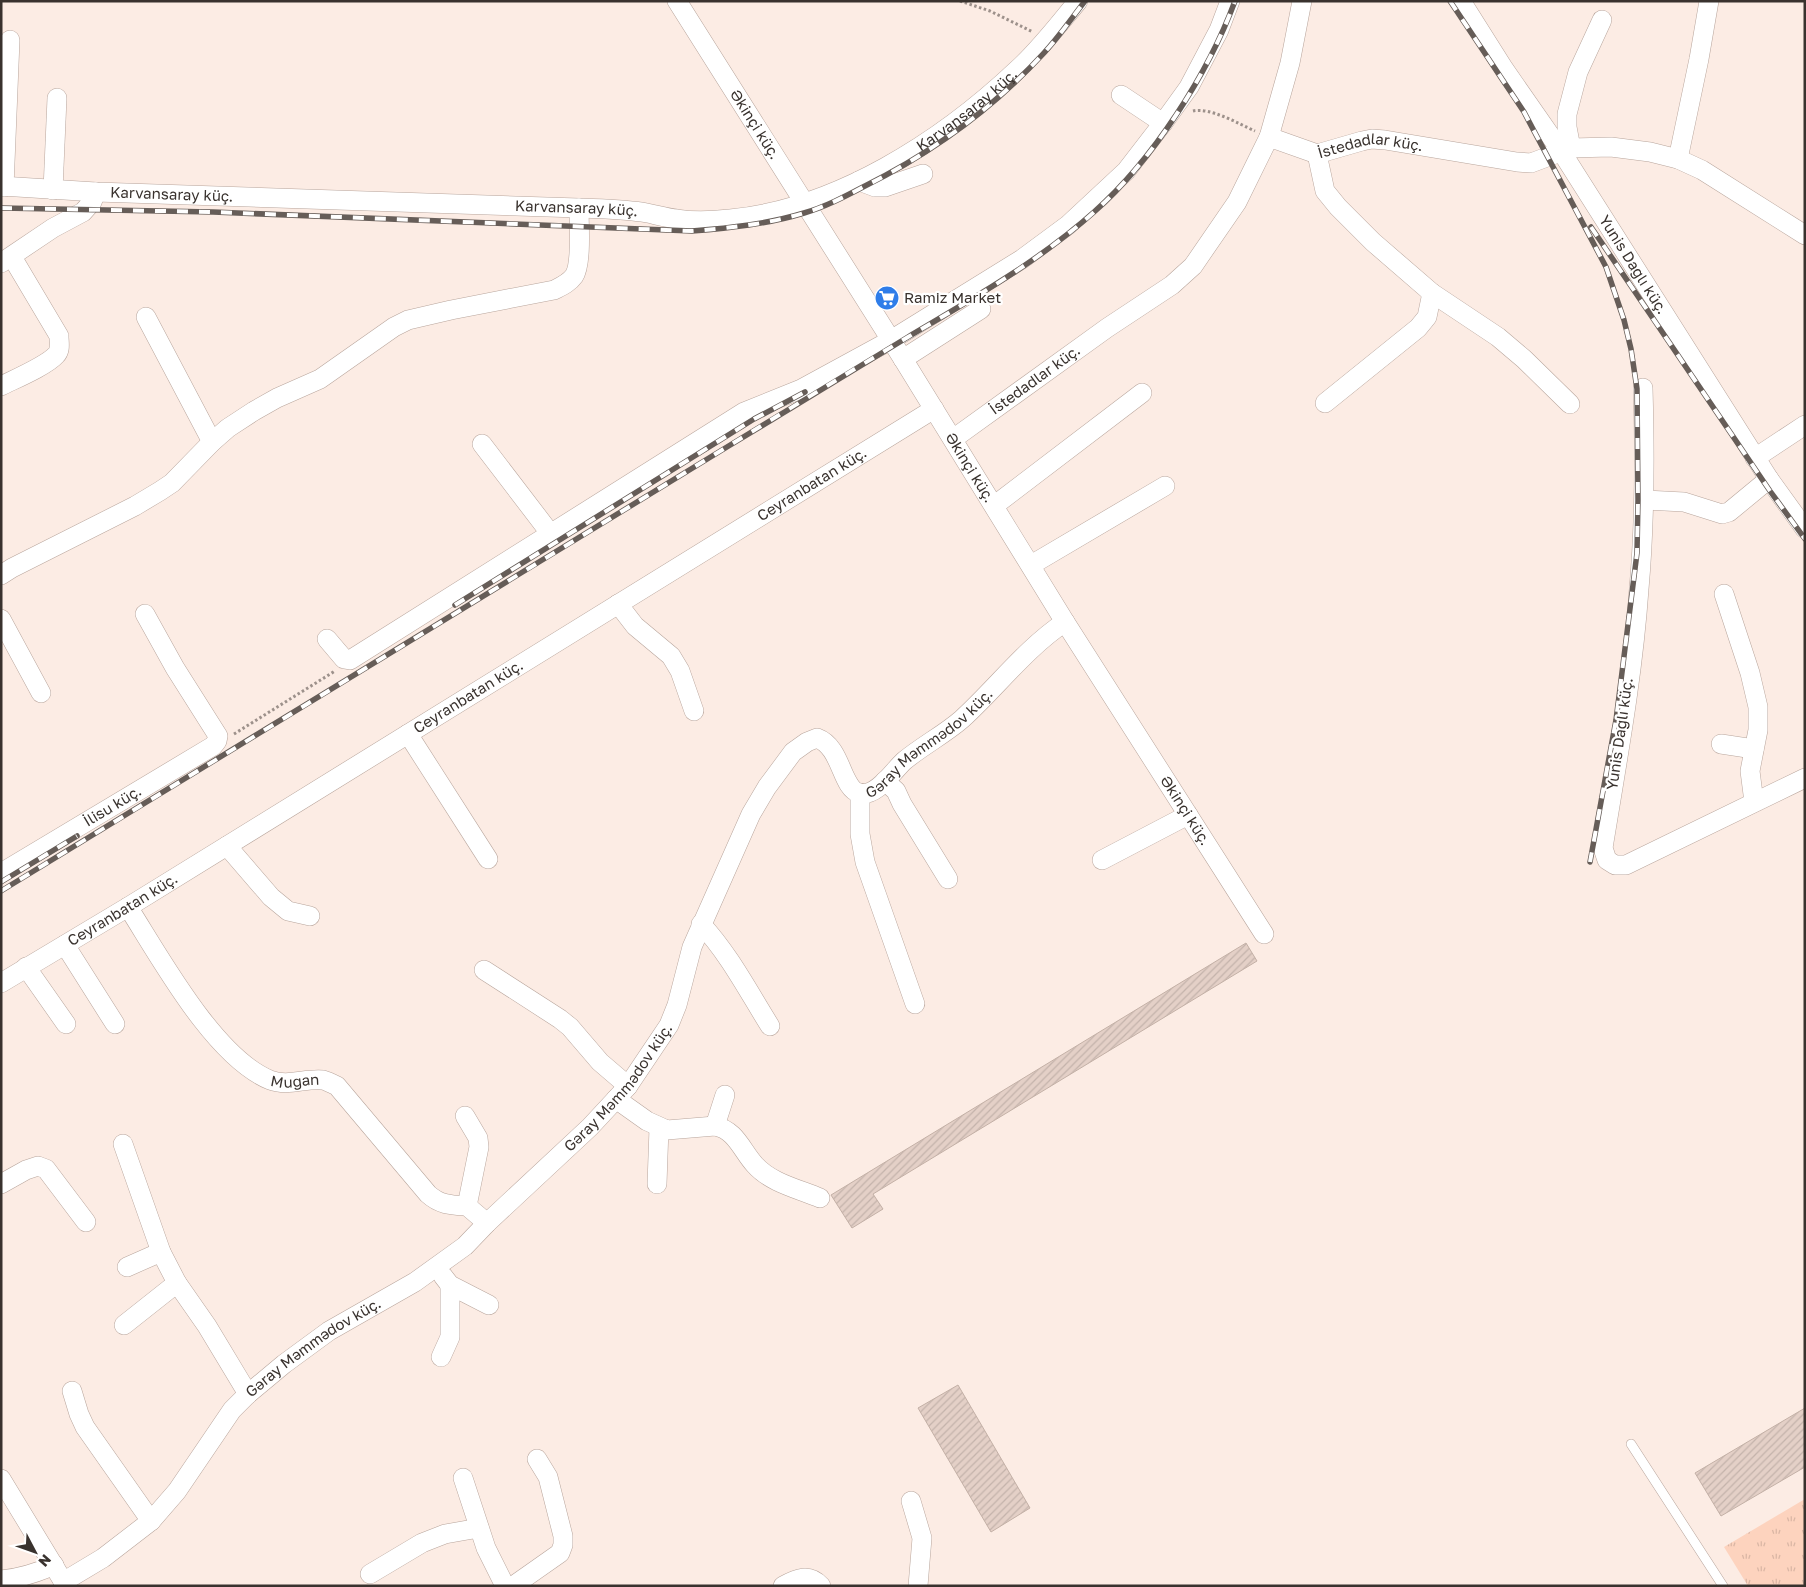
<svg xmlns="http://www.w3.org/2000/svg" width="1806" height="1587" font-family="'Golos Text',sans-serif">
  <defs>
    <pattern id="grass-tufts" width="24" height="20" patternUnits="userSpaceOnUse" patternTransform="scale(1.25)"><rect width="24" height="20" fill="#fdd3be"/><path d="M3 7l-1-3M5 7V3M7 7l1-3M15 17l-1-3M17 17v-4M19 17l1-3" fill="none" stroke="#dab6a4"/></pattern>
    <pattern id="building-hatch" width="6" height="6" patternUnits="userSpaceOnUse" patternTransform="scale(1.25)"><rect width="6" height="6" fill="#e4d0c7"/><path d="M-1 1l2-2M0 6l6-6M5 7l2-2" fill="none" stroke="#c4b3ab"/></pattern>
  </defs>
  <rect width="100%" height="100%" fill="#fcece4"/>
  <path fill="url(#grass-tufts)" d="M1805 1499V1586H1748L1724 1547Z"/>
  <path fill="url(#building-hatch)" stroke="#c3b0a6" d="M1246 943 1257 961 873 1194 883 1209 852 1228 831 1195Z
    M958 1385 1030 1508 991 1532 918 1408Z
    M1805 1408V1467L1721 1516 1695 1473Z"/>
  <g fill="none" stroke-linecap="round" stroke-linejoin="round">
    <defs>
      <path id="service" d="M1631 1444 1723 1586"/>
      <g id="minor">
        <path id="s1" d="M677 1 903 359 1065 622 1264 934"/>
        <path id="s2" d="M1461 1 1504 69 1561 151 1769 479 1805 529"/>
        <path d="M1121 95 1163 123"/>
        <path d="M1269 137 1290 63 1302 1"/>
        <path d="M1571 148 1567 127V114L1578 72 1602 20"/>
        <path d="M1317 154 1325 191 1338 207 1373 242 1432 293 1498 337 1524 359 1570 404"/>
        <path d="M1678 159 1699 59 1709 1"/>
        <path d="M859 181 875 187H885L923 174"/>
        <path id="s3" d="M1 186 96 192 579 208C602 209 625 209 647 213 657 215 667 218 677 219 694 222 713 221 730 219 836 209 942 141 1018 69 1040 49 1058 25 1078 1"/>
        <path d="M4 187 10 40"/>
        <path d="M53 190 57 98"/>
        <path d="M1 263 53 228 83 212 92 202 96 192"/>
        <path d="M146 317 212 442"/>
        <path d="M903 359 981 309"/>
        <path d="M1 386C15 379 46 366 56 355 61 350 59 343 59 336L12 257"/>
        <path d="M1643 388C1645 456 1645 522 1639 589 1633 676 1617 762 1603 848L1607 860 1615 865H1626L1805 778"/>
        <path d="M1325 403 1418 328 1427 317 1432 293"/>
        <path id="s4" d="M953 439 1107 328 1172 285 1193 266 1237 202 1269 137 1317 154 1362 141 1372 139 1385 140 1517 162 1531 163 1571 148 1611 147 1650 152 1678 159 1702 170 1805 235"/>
        <path d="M482 444 550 533"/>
        <path d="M1755 458 1805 425"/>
        <path d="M1645 500 1684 502 1722 514 1729 512 1769 479"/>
        <path d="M995 505 1142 393"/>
        <path d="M1031 565 1165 486"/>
        <path d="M1 575 12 568 135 506 160 491 172 483 212 442 228 428 254 411 277 398 320 379 394 327 408 320 451 310 554 290C562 286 569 283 574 276 582 264 579 223 579 208"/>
        <path d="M1724 594 1750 673 1758 707V730L1750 771 1754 802"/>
        <path d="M618 604 635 626 671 656 680 671 694 711"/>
        <path d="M1 619 41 693"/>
        <path d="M327 639 344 659 350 660 744 412 801 389 891 340 1022 259 1068 225 1126 171 1163 123 1189 87 1219 30 1230 1"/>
        <path d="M408 734 488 859"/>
        <path d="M1721 744 1754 749"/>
        <path d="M885 781 896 791 902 804 948 879"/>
        <path d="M860 793V834L865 862 915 1004"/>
        <path d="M227 846 271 897 288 911 310 916"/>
        <path d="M1102 860 1188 815"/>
        <path id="s5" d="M1 873 213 746 217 741 218 736 175 668 145 614"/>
        <path id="s6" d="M128 907C160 957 214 1057 270 1080 288 1087 305 1078 323 1080 327 1081 333 1084 337 1086L428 1194C440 1205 451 1205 467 1206L487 1223"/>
        <path d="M701 924C729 954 748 991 770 1026"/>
        <path d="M65 945 115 1024"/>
        <path d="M26 967 66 1024"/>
        <path d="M484 970 560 1019 570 1027 600 1062 628 1086"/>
        <path id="s7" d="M1 983 128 907 934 409"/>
        <path d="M616 1099 647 1121 667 1130 715 1126C736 1130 742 1151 755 1165 771 1183 799 1189 820 1198"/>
        <path d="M465 1116 478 1138 479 1147 467 1206"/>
        <path d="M715 1126 725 1095"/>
        <path d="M123 1144 161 1252 177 1283 207 1326 248 1394"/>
        <path d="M1 1184 26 1170 38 1166 46 1169 86 1222"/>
        <path d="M657 1184 659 1128"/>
        <path d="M127 1267 161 1252"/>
        <path d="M443 1276 450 1285 489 1305"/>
        <path d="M124 1325 177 1283"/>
        <path d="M441 1357 450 1337V1285"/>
        <path d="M72 1391 79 1414 85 1427 151 1521"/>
        <path d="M463 1478 486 1548 505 1586"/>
        <path d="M1 1479 66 1586"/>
        <path d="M911 1501 922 1538 918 1586"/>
        <path d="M370 1574 422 1543 445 1534 479 1528"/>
        <path d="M1 1580C20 1578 37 1573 54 1565"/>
        <path id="s8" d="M63 1582 103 1558 151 1521 177 1491 232 1410 248 1394 284 1364 329 1331 415 1282 465 1246 487 1223 590 1127 616 1099 628 1086 669 1025 677 1005 692 947 751 814 767 787 793 752 807 742 817 738C842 747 841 788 859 793 876 798 893 771 904 761 922 746 945 734 962 719 997 687 1026 648 1065 622"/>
        <path d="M513 1586 560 1553 563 1545V1536L548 1477 537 1459"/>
        <path d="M783 1586C797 1578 809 1573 821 1586"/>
      </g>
    </defs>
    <use href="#service" stroke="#b8a59c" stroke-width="10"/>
    <use href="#minor" stroke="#b8a59c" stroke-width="20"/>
    <path stroke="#9d918b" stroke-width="3" stroke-dasharray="2.5 2.5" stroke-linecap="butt" d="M960 1 990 11 1033 32
      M1193 111C1210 107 1239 124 1255 131
      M234 734 335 671"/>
    <use href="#service" stroke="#fff" stroke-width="9"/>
    <use href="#minor" stroke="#fff" stroke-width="19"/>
    <defs>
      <path id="rail" d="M1450 1 1524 112 1606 267 1624 320 1631 349 1637 389 1638 500 1637 553 1616 720 1590 862
        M1 208 213 212 692 231C730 228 768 224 804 213 825 207 844 197 863 187 930 154 992 109 1042 55 1058 38 1071 19 1085 1
        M1591 227 1770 491 1805 539
        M455 605 754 419 805 392
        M1 882 77 836
        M1 891C242 744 482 597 722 450 784 412 846 374 908 337 972 299 1038 262 1094 212 1153 160 1208 74 1235 1"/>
    </defs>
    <use href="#rail" stroke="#665d58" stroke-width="5.5"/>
    <use href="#rail" stroke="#fff" stroke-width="4" stroke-dasharray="11" stroke-linecap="butt"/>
  </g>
  <defs>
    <symbol id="supermarket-disc" viewBox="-11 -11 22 22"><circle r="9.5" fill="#2f7de9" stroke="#fff"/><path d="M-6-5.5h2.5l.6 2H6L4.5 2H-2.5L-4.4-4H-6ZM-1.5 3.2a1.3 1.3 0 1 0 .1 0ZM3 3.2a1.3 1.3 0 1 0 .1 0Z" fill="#fff"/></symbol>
  </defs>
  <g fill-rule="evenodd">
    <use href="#supermarket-disc" x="873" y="284" width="28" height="28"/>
  </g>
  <g text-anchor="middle" stroke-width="4.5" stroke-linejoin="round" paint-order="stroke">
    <g font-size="15" fill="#39322e" stroke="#fff">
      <text dy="5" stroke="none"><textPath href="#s3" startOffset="995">Karvansaray küç.</textPath></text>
      <text dy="5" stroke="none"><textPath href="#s1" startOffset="146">Əkinçi küç.</textPath></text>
      <text dy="5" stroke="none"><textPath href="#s4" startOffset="552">İstedadlar küç.</textPath></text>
      <text dy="5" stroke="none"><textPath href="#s3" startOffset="171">Karvansaray küç.</textPath></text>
      <text dy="5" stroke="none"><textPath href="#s3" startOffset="576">Karvansaray küç.</textPath></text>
      <text dy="5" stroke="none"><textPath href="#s2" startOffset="315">Yunis Dağlı küç.</textPath></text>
      <text dy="5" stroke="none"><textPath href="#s4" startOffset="101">İstedadlar küç.</textPath></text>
      <text dy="5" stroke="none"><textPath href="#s1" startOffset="551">Əkinçi küç.</textPath></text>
      <text dy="5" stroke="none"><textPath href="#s7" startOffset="952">Ceyranbatan küç.</textPath></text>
      <text dy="5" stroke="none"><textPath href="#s7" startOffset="548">Ceyranbatan küç.</textPath></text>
      <text transform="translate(1620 734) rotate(-82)" y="5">Yunis Dağlı küç.</text>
      <text dy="5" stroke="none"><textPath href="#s8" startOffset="1322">Gəray Məmmədov küç.</textPath></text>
      <text dy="5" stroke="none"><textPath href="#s5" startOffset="130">İlisu küç.</textPath></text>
      <text dy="5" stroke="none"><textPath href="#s1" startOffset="956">Əkinçi küç.</textPath></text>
      <text dy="5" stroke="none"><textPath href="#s7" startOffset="142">Ceyranbatan küç.</textPath></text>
      <text dy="5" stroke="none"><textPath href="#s6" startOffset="252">Muğan</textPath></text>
      <text dy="5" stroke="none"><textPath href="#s8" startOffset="752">Gəray Məmmədov küç.</textPath></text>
      <text dy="5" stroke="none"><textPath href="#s8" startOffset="348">Gəray Məmmədov küç.</textPath></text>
    </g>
    <g font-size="15" fill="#39322e" stroke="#fff" text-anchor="start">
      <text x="904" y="303">Ramiz Market</text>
    </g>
  </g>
  <rect width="1806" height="1587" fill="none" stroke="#39322e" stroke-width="5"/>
  <g transform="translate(35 1552) rotate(131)" stroke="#ffffff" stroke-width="4" paint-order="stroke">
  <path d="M0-4L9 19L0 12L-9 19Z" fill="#39322e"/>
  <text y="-8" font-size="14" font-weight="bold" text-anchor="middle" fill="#39322e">N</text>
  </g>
</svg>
